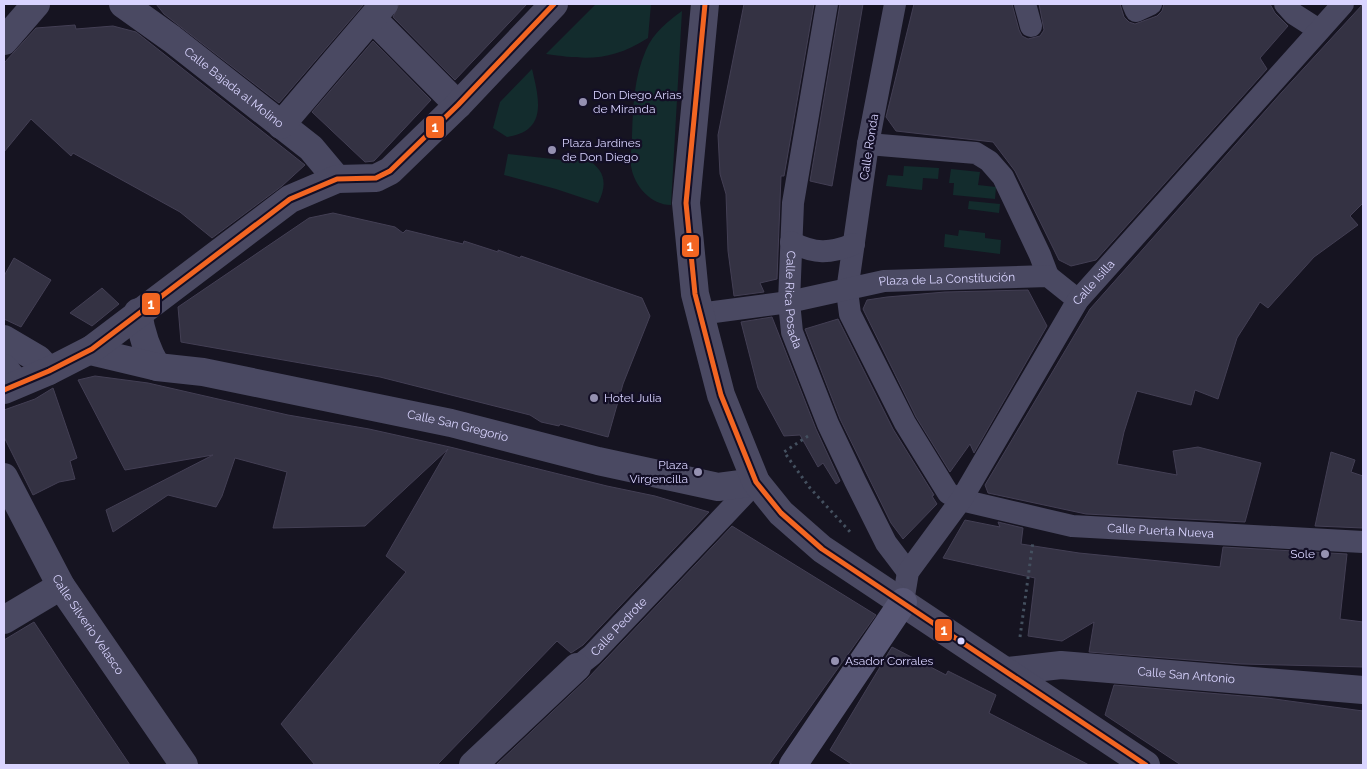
<svg xmlns="http://www.w3.org/2000/svg" width="1367" height="769" font-family="Raleway,sans-serif">
  <rect width="100%" height="100%" fill="#161421"/>
  <path fill="#132c2d" d="M596 4H651L648 38C612 61 588 60 546 54Z
    M682 11 671 205C651 205 634 186 631 166 630 157 632 145 632 136 633 106 634 77 646 50 654 32 667 22 682 11Z
    M532 69C539 99 548 131 507 137L493 128 500 102Z
    M508 154 562 160 586 159C605 169 608 184 598 203L556 189 504 175Z
    M904 166 939 168 938 179 923 178 922 190 886 186 888 175 903 176Z
    M951 169 980 172 978 185 996 187 995 199 953 195 954 183H949Z
    M969 201 1000 204 999 213 968 209Z
    M959 230 985 233V238L1001 240 1000 254 944 247 945 234 958 236Z"/>
  <path fill="#343243" stroke="#433f54" d="M156 4H364L279 103 164 14Z
    M399 4H527L455 80 393 17Z
    M744 4H814L784 176H781L777 279 760 283 764 292 734 296 728 251 726 194 720 174 718 135Z
    M840 4H863L832 186 810 181Z
    M914 4H1012L1019 30 1022 36 1028 39 1040 36 1044 30 1039 4H1120L1124 17 1129 22 1135 24 1157 16 1162 11 1164 4H1270L1275 13 1288 26 1260 58 1267 69 1096 260 1071 266 1059 260 1015 171 993 142 896 131 886 117Z
    M1363 4V203L1350 216 1358 225 1314 257 1268 308 1260 302 1237 338 1218 399 1195 390 1191 405 1137 391 1124 432 1117 464 1177 475 1173 451 1198 447 1261 463 1245 522 1086 514 988 493 985 485 1090 309 1282 92Z
    M75 25 76 29 113 26 136 32 305 165 282 186 212 238 180 212 73 153 71 156 31 119 4 152V63L36 28Z
    M373 41 431 100 374 161 365 162 312 112Z
    M333 213 395 227 403 233 406 230 463 244 464 241 498 252V250L520 258 521 256 642 298 650 316 623 384 608 437 560 424 559 426 541 422 530 415 380 377 181 342 178 307 309 218Z
    M14 258 51 280 21 327 4 319V276Z
    M102 288 119 304 92 326 70 313Z
    M1028 290 1047 326 974 453 970 444 950 472 916 417 863 309 867 300 887 297 945 292Z
    M772 317 816 429 840 481 836 484 823 463 818 467 800 435 784 436 758 388 741 322Z
    M838 319 893 429 934 495 932 496 937 504 903 539 891 523 840 419 805 329Z
    M95 376 148 383 288 415 369 429 450 447 607 486 655 496 709 512 583 645 571 653 557 641 437 765H315L281 724 406 572 386 556 448 449 365 526 273 528 287 472 235 458 222 496 216 507 168 495 113 532 106 510 213 455 125 470 78 380Z
    M53 388 77 458 70 461 75 479 59 482 33 495 4 437V410L35 399Z
    M1331 452 1355 460 1351 472 1363 476V528L1315 526Z
    M965 520 1000 527 998 522 1023 528 1021 544 1079 553 1220 567 1223 547 1347 554 1340 619 1363 622V667L1242 664 1089 652 1094 622 1062 641 1028 636 1035 578 943 558Z
    M732 526 876 615 769 765H496L588 678Z
    M34 622 63 666 130 765H4V640Z
    M892 647 946 675 948 671 996 695 989 713 1089 765H853L830 750Z
    M1114 685 1267 698 1363 711V765H1181L1105 715Z"/>
  <g fill="none" stroke-linecap="round" stroke-linejoin="round">
    <path stroke="#44505f" stroke-width="3" stroke-dasharray="2.5 4" stroke-linecap="butt" d="M808 436 784 452 810 488 852 534
      M1020 637 1033 541"/>
    <g stroke="#4a4962" stroke-width="22">
      <path id="s1" d="M827 4 793 203 789 302 792 332 828 424 855 481 886 543 908 572"/>
      <path id="s2" d="M895 4 868 144 847 291 850 314 905 423 948 493 961 500 1072 526 1363 542"/>
      <path d="M1025 4 1031 26"/>
      <path d="M1133 4 1136 11 1151 4"/>
      <path d="M1285 4 1294 14 1319 30"/>
      <path d="M868 144 976 153 989 161 1003 177 1040 255 1048 276"/>
      <path d="M791 242C815 254 829 254 854 244"/>
      <path id="s3" d="M699 314 789 302 884 281 1048 276 1078 300"/>
      <path id="s4" d="M903 602 908 572 961 500 1078 300 1343 4"/>
      <path id="s5" d="M577 667 592 655 756 482"/>
    </g>
    <g stroke="#4a4962" stroke-width="28">
      <path id="s6" d="M123 4 172 39 311 148 337 179"/>
      <path d="M373 19 458 105"/>
      <path d="M4 41 36 4"/>
      <path d="M281 125 384 4"/>
      <path d="M138 312C141 333 146 349 157 367"/>
      <path d="M4 339 38 359 49 371"/>
      <path id="s7" d="M92 349 94 352 157 367 203 372 451 423 598 461 718 487 756 482"/>
      <path d="M4 368 17 384"/>
      <path id="s8" d="M4 477 61 586 184 765"/>
      <path d="M4 620 61 586"/>
      <path id="s9" d="M1008 671 1061 665 1363 690"/>
      <path d="M473 765 577 667"/>
    </g>
    <path stroke="#4a4962" stroke-width="28" d="M705 4 686 203 695 294 721 395 756 482 781 513 822 549 1146 765
      M4 390 49 371 92 349 290 199 337 179 376 178 390 171 458 105 554 4"/>
    <path stroke="#575674" stroke-width="28" d="M793 765 903 602"/>
    <defs>
      <path id="bus-1" d="M705 4 686 203 695 294 721 395 756 482 781 513 822 549 1146 765
        M4 390 49 371 92 349 290 199 337 179 376 178 390 171 458 105 554 4"/>
    </defs>
    <use href="#bus-1" stroke="#130f26" stroke-width="9"/>
    <use href="#bus-1" stroke="#f26522" stroke-width="5"/>
  </g>
  <g fill="#9591b1" stroke="#130f26" stroke-width="2">
    <circle cx="583" cy="102" r="5"/>
    <circle cx="552" cy="150" r="5"/>
    <circle cx="594" cy="398" r="5"/>
    <circle cx="698" cy="472" r="5"/>
    <circle cx="1325" cy="554" r="5"/>
    <circle cx="835" cy="661" r="5"/>
  </g>
  <circle fill="#d9d4ff" stroke="#130f26" stroke-width="2" cx="961" cy="641" r="4.5"/>
  <g text-anchor="middle" stroke-width="4.5" stroke-linejoin="round" paint-order="stroke">
    <g font-size="12" fill="#d9d4ff" stroke="#130f26">
      <text dy="4" stroke="none"><textPath href="#s6" startOffset="139">Calle Bajada al Molino</textPath></text>
      <text transform="translate(869 147) rotate(-81)" y="4">Calle Ronda</text>
      <text dy="4" stroke="none"><textPath href="#s3" startOffset="251">Plaza de La Constitución</textPath></text>
      <text dy="4" stroke="none"><textPath href="#s4" startOffset="375">Calle Isilla</textPath></text>
      <text dy="4" stroke="none"><textPath href="#s1" startOffset="299">Calle Rica Posada</textPath></text>
      <text dy="4" stroke="none"><textPath href="#s7" startOffset="375">Calle San Gregorio</textPath></text>
      <text dy="4" stroke="none"><textPath href="#s2" startOffset="736">Calle Puerta Nueva</textPath></text>
      <text dy="4" stroke="none"><textPath href="#s8" startOffset="170">Calle Silverio Velasco</textPath></text>
      <text dy="4" stroke="none"><textPath href="#s5" startOffset="58">Calle Pedrote</textPath></text>
      <text dy="4" stroke="none"><textPath href="#s9" startOffset="179">Calle San Antonio</textPath></text>
    </g>
    <g font-size="12" fill="#d9d4ff" stroke="#130f26" text-anchor="start">
      <text x="593" y="99">Don Diego Arias<tspan x="593" dy="14">de Miranda</tspan></text>
      <text x="562" y="147">Plaza Jardines<tspan x="562" dy="14">de Don Diego</tspan></text>
      <text x="604" y="402">Hotel Julia</text>
      <text x="688" y="469" text-anchor="end">Plaza<tspan x="688" dy="14">Virgencilla</tspan></text>
      <text x="1315" y="558" text-anchor="end">Sole</text>
      <text x="845" y="665">Asador Corrales</text>
    </g>
  </g>
  <g stroke="#130f26" stroke-width="2">
    <rect x="425" y="115" width="20" height="24" rx="5" fill="#f26522"/>
    <rect x="681" y="234" width="19" height="24" rx="5" fill="#f26522"/>
    <rect x="141" y="292" width="20" height="24" rx="5" fill="#f26522"/>
    <rect x="934" y="618" width="19" height="24" rx="5" fill="#f26522"/>
  </g>
  <g font-size="14" text-anchor="middle" font-weight="bold" fill="#fff">
    <text x="435" y="132">1</text>
    <text x="690" y="251">1</text>
    <text x="151" y="309">1</text>
    <text x="944" y="635">1</text>
  </g>
  <rect width="1367" height="769" fill="none" stroke="#d9d4ff" stroke-width="10"/>
</svg>
